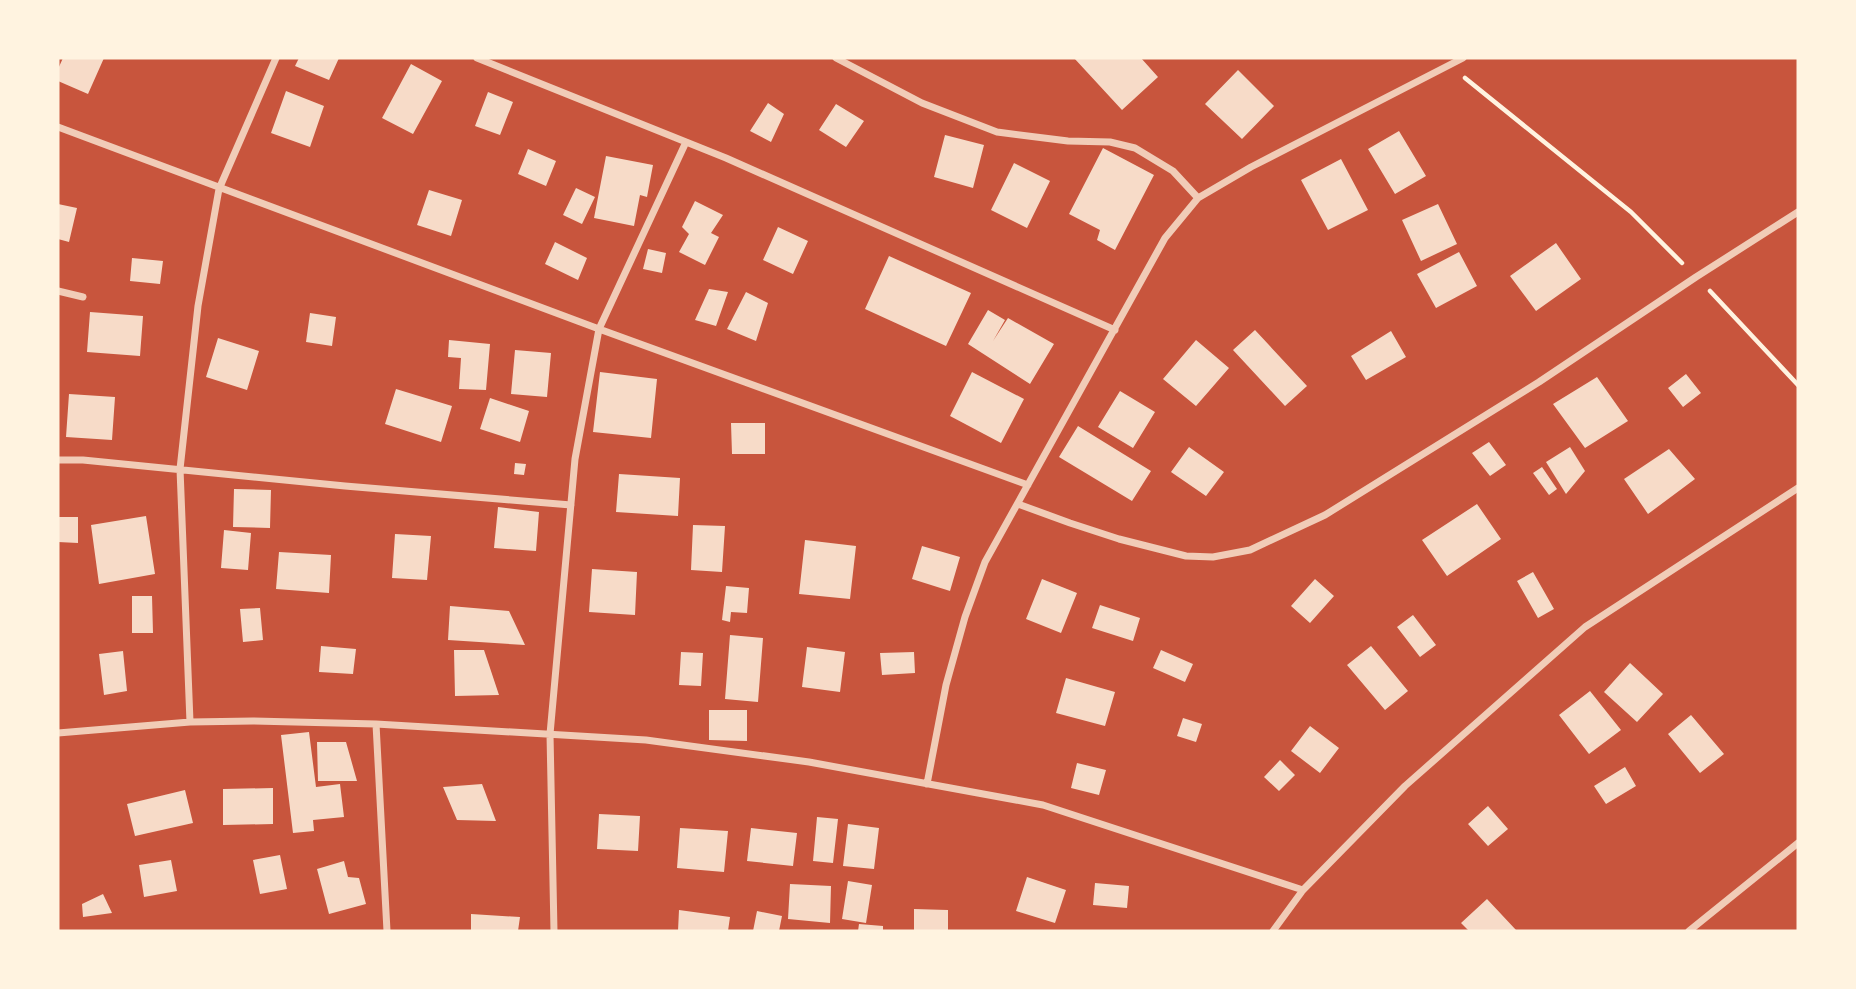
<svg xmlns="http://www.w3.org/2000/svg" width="1856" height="989" font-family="Ubuntu,sans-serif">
  <rect width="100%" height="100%" fill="#c8553d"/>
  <path fill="#f7dbc8" d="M63 58H104L88 94 58 81V69Z
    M299 58H339L329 80 295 66Z
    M1074 58H1141L1158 77 1122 110Z
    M411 64 442 81 413 134 382 118Z
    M1238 70 1274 106 1242 139 1205 104Z
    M286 91 324 106 310 147 271 133Z
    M488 92 513 102 500 135 475 126Z
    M768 103 784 114 771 142 750 131Z
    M836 104 864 121 846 147 819 130Z
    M1399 131 1426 176 1395 194 1368 149Z
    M945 135 984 145 973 188 934 177Z
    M1103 148 1154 175 1115 250 1097 240 1100 230 1069 214Z
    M528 149 556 161 546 186 518 174Z
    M606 156 653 165 647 197 640 195 634 226 594 218Z
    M1341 159 1368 210 1328 230 1301 180Z
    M1014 163 1050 181 1027 228 991 210Z
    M576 188 595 197 582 224 563 215Z
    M429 190 462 200 451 236 417 225Z
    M695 201 723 215 711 233 719 237 705 265 679 252 689 234 682 227Z
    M58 204 77 208 69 242 58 239Z
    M1438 204 1457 244 1421 261 1402 220Z
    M778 227 808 241 793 274 763 260Z
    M555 242 587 258 578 280 545 264Z
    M1556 243 1581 279 1536 311 1510 276Z
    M648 249 666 253 662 273 643 269Z
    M1459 252 1477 286 1436 308 1417 274Z
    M889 256 971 293 946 346 865 309Z
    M132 258 163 261 160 284 130 281Z
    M709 289 728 292 716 326 695 320Z
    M746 292 768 303 756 341 727 329Z
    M988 310 1005 320 993 341 1008 318 1054 344 1030 384 968 344Z
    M90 312 143 316 140 356 87 352Z
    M310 313 336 317 332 346 306 342Z
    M1255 330 1307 386 1285 406 1233 350Z
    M1391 331 1406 357 1366 380 1351 356Z
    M218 338 259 351 247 390 206 377Z
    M449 340 490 344 486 390 459 389 461 358 448 357Z
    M1196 340 1229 368 1196 406 1163 379Z
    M515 350 551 353 547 397 511 394Z
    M600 372 657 379 651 438 593 432Z
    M972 372 1024 399 1001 443 950 416Z
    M1686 374 1701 393 1683 407 1668 388Z
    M1597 377 1628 421 1585 448 1553 404Z
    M396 389 452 406 441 442 385 424Z
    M1120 391 1155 412 1133 448 1098 427Z
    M69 394 115 397 112 440 66 437Z
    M490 398 529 411 520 442 480 429Z
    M731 423H765V454H732Z
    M1078 426 1151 471 1132 501 1059 457Z
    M1489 442 1506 465 1490 476 1472 453Z
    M1189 447 1224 472 1206 496 1171 472Z
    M1570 447 1585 471 1566 494 1546 462Z
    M1669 449 1695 479 1648 514 1624 479Z
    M515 463 526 464 524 475 514 474Z
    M1542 467 1557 489 1549 495 1533 473Z
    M619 474 680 478 678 516 616 512Z
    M234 489 271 490 270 528 233 527Z
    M1477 504 1501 539 1447 576 1422 540Z
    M498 507 539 512 536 551 494 548Z
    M146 516 155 574 99 584 91 525Z
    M58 517H78V543L58 542Z
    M693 525 725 526 722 572 691 570Z
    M224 530 251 533 248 570 221 568Z
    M395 534 431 536 427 580 392 578Z
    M805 540 856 546 850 599 799 594Z
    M922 546 960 557 950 591 912 579Z
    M279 552 331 555 329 593 276 589Z
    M592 569 637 572 635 615 589 612Z
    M1533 572 1554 609 1538 618 1517 581Z
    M1042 579 1077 593 1061 633 1026 619Z
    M1315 579 1334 596 1310 623 1291 606Z
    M726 586 749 588 747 613 731 612 730 622 722 620Z
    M132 596H152L153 633H132Z
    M1100 605 1140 618 1133 641 1092 628Z
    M450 606 509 611 525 645 448 640Z
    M260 608 263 640 243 642 240 609Z
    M1413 615 1436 645 1420 657 1397 627Z
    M730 635 763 638 758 702 725 699Z
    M321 646 356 649 353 674 319 672Z
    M1371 646 1408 691 1385 710 1347 665Z
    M807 647 845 652 840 692 802 687Z
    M454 650H484L499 695 455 696Z
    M1161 650 1193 664 1185 682 1153 668Z
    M123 651 127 691 104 695 99 654Z
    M681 652 703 653 701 686 679 685Z
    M914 652 915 673 882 675 880 653Z
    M1630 663 1663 694 1637 722 1604 692Z
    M1066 678 1115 692 1105 726 1056 713Z
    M1590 691 1621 730 1589 754 1559 715Z
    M709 710H747V741L709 740Z
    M1691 715 1724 754 1700 773 1668 734Z
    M1183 718 1202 724 1196 742 1177 736Z
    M1310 726 1339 748 1320 773 1291 751Z
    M309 732 316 787 340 784 344 817 313 820 314 831 293 833 281 735Z
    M317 742H346L357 781H318Z
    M1280 760 1295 775 1279 791 1264 777Z
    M1077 763 1106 770 1099 795 1071 788Z
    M1625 767 1636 786 1606 804 1594 786Z
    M482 784 496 821 457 820 443 787Z
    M273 788V824L223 825V789Z
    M185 790 193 823 135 836 127 804Z
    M1488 806 1508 829 1488 846 1468 824Z
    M599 814 640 816 638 851 597 849Z
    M817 817 838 819 833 863 813 861Z
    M848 824 879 828 874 869 843 866Z
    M680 828 728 831 724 872 677 868Z
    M751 828 797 833 793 866 747 861Z
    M280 855 287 889 260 894 253 860Z
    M171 860 177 891 144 897 139 865Z
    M344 861 348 877 359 878 366 904 329 914 317 869Z
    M1027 877 1066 890 1055 923 1016 911Z
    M848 881 872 885 866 923 842 919Z
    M1095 883 1129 886 1127 908 1093 905Z
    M790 884 831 886 830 923 788 919Z
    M103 894 112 913 83 917 82 904Z
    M1487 899 1516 930 1515 931H1469L1461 923Z
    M914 909 948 910V931H914Z
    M679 910 730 917 728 931H678Z
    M757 911 782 916 779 931H753Z
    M471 914 520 917 518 931H471Z
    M859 924 883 926V931H858Z"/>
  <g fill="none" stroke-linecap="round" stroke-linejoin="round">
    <path stroke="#fff3e0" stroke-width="4.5" d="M1465 78 1631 212 1682 263
      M1710 291 1798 385"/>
    <path stroke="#f1ccb7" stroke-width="7" d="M477 58 726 158 1115 330
      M836 58 922 103 997 132 1068 141 1110 142 1135 148 1173 171 1198 198
      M58 127 599 329 1028 485
      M58 291 83 297
      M58 460H83L345 486 571 505
      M1018 504 1070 523 1119 539 1186 556 1213 557 1250 550 1325 515 1539 382 1696 277 1798 212
      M190 722 180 469 198 306 219 189 276 58
      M376 724 387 931
      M58 733 190 722 253 721 376 724 646 740 809 762 1043 805 1303 890
      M927 784 946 685 965 617 985 562 1165 238 1198 198 1251 167 1463 58
      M554 931 550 734 575 459 599 329 686 142
      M1273 931 1303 890 1405 786 1585 627 1798 488
      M1689 931 1798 843"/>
  </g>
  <rect width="1856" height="989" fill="none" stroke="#fff3e0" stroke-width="119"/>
</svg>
